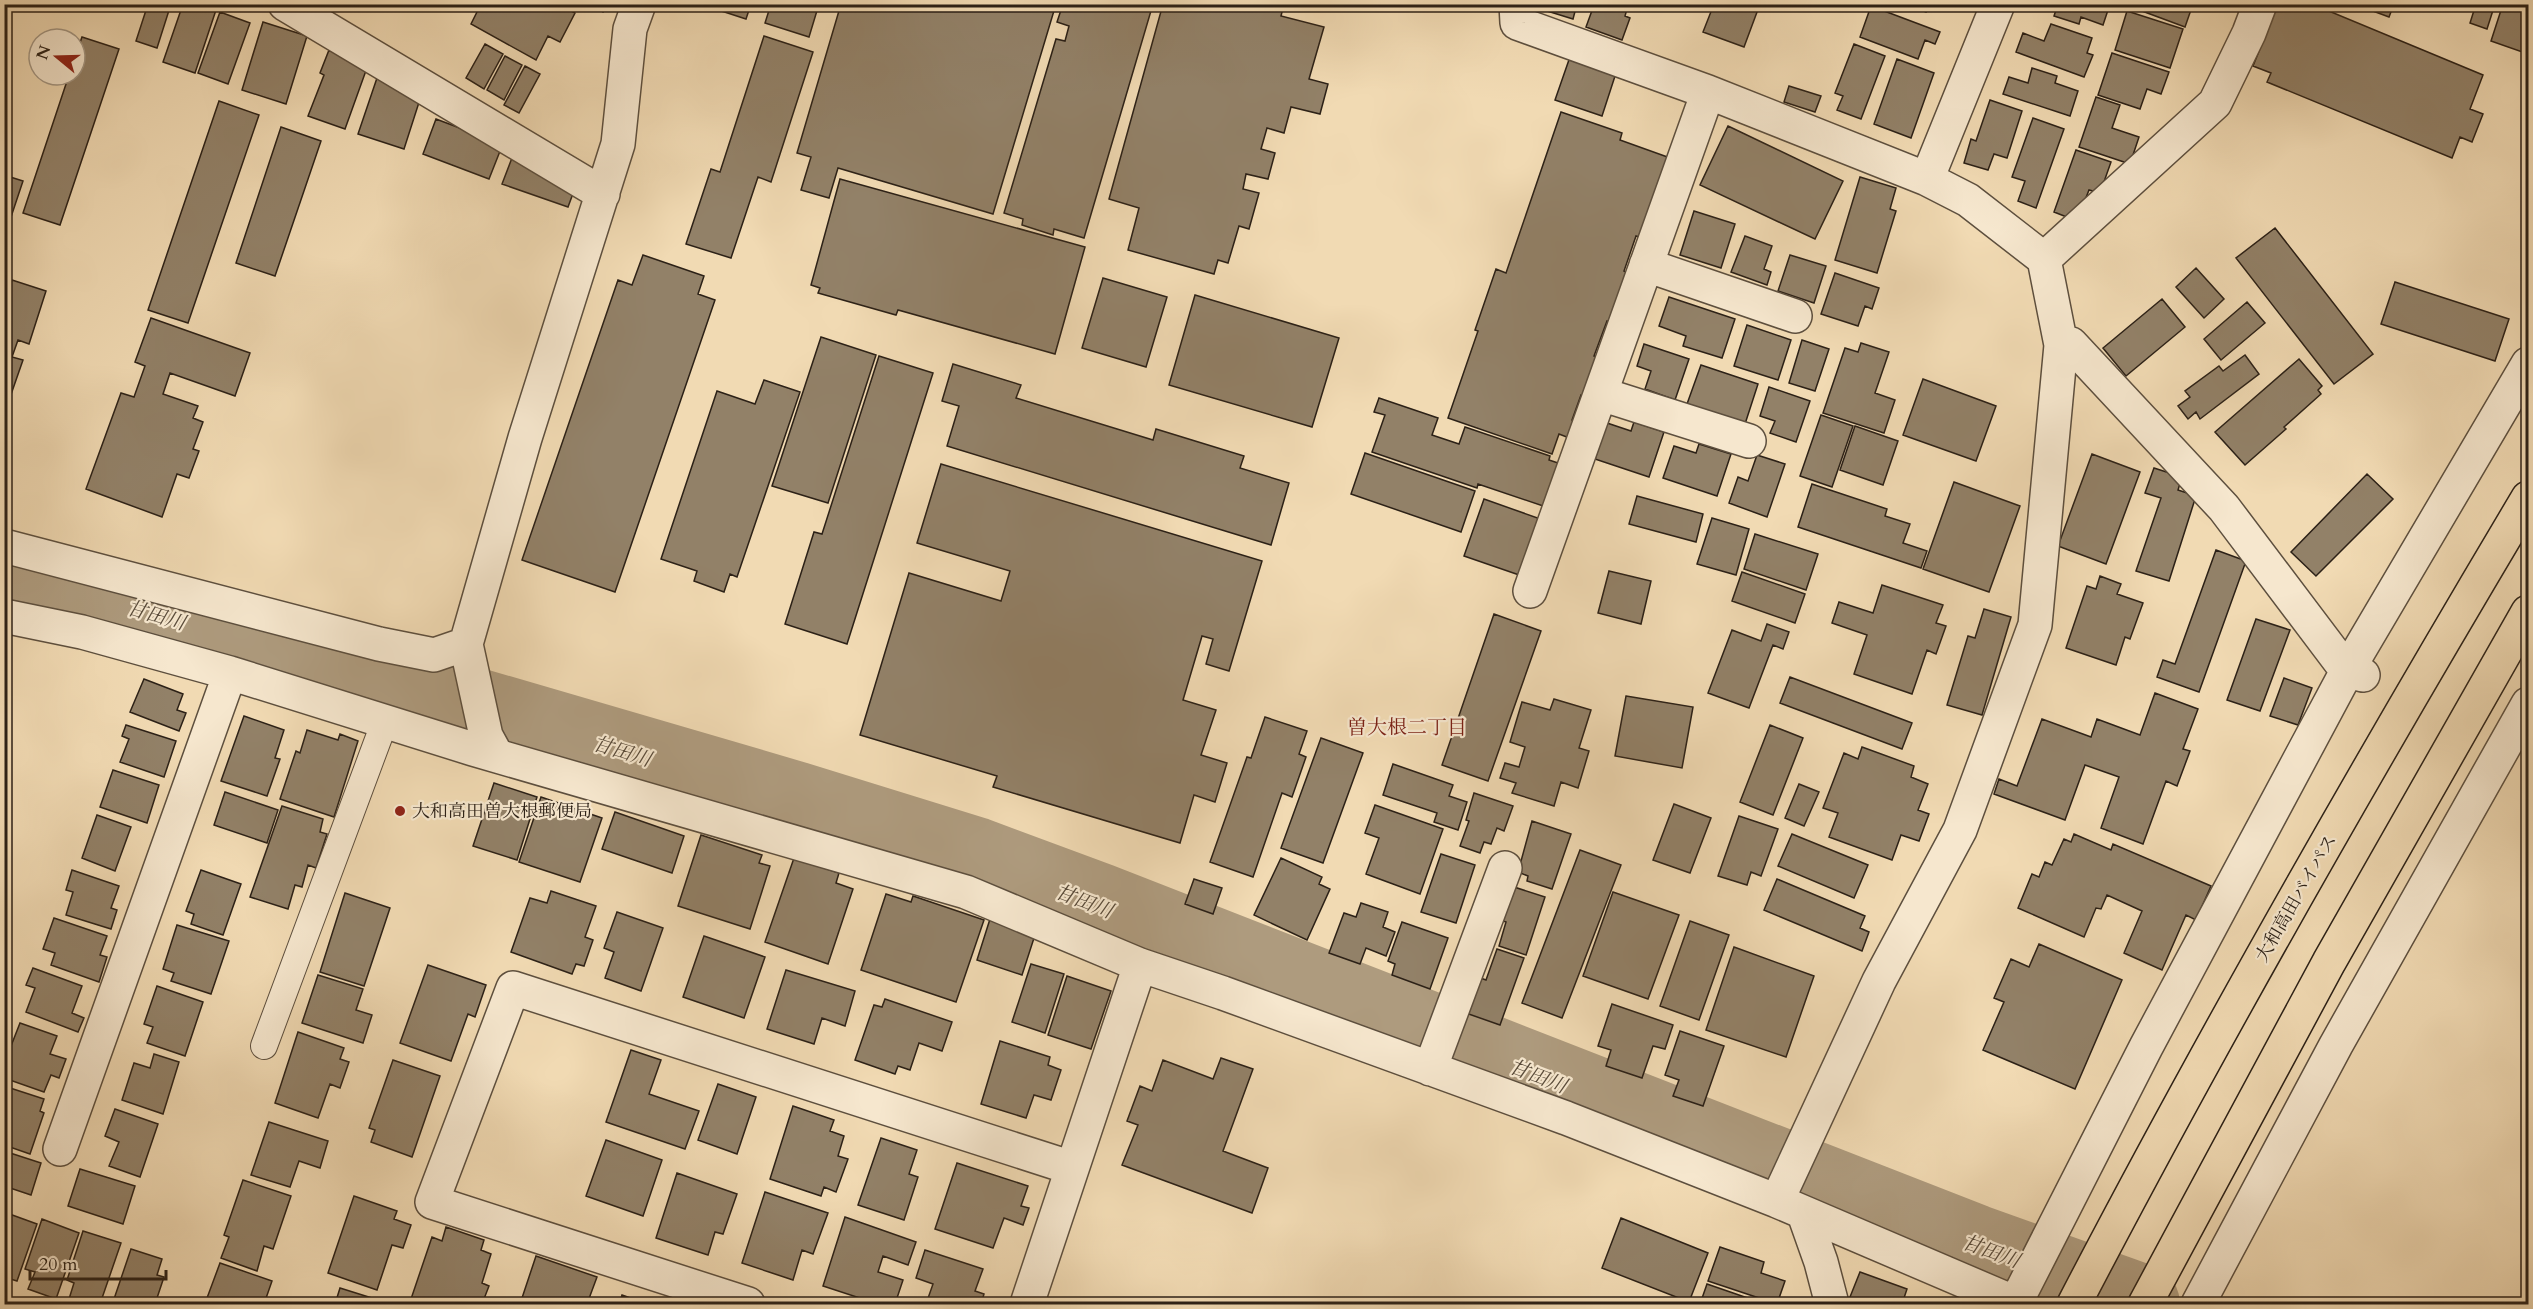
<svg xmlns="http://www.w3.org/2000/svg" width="2533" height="1309" font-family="Cardo,'Noto Serif JP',serif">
  <rect width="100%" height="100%" fill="#f1dab3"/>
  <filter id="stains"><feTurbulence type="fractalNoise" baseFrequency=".00333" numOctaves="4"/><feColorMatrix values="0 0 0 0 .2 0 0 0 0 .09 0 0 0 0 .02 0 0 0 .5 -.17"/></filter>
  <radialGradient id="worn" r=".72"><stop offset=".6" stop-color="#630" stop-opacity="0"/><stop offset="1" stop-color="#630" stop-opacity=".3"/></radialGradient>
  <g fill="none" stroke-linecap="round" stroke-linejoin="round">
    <path stroke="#ae9b7e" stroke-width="82" d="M4 571 798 803 975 858 1099 904 1974 1245 2139 1304"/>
  </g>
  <path fill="#928168" stroke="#2c2117" stroke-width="1.5" d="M148 4H171L157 48 136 41Z
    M183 4H218L195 73 163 62Z
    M481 4H559L575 13 560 42 548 36 536 60 471 24Z
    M589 4H606L603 12Z
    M700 4H751L746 19Z
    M771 4H819L809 37 765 23Z
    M841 4H1056L993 214 838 168 829 198 801 190 811 157 797 153Z
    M1063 4H1153L1084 238 1054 229 1053 235 1022 225 1023 219 1004 213 1056 39 1065 41 1069 26 1057 22Z
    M1163 4H1284L1281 16 1324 27 1309 79 1328 84 1320 114 1291 107 1284 133 1267 128 1261 149 1275 153 1268 179 1246 174 1243 189 1259 193 1249 229 1239 226 1228 263 1218 260 1214 274 1128 250 1139 208 1109 199Z
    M1534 4H1577L1573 19 1534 7Z
    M1604 4H1615L1627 9 1625 16 1630 18 1622 40 1586 27 1594 5 1603 8Z
    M1714 4H1760L1744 47 1703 32Z
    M1905 4H1928L1926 12Z
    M2058 4H2110L2103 25 2081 17 2079 24 2054 16Z
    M2145 4H2193L2185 27 2142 11Z
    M2278 4H2312L2483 75 2470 109 2483 114 2472 142 2460 137 2452 158 2267 82 2271 73 2253 66Z
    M2354 4H2394L2389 17Z
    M2476 4H2495L2487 29 2470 23Z
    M2503 4H2528V54L2491 41Z
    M1871 6 1940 32 1935 44 1925 40 1918 59 1860 37Z
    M2127 11 2183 29 2170 68 2115 50Z
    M220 12 250 23 228 84 198 73Z
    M263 22 307 36 286 104 242 90Z
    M2051 24 2092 38 2087 53 2093 55 2084 77 2016 52 2023 33 2044 41Z
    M764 36 813 52 771 182 758 177 731 258 686 244 711 169 720 172Z
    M82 37 119 49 60 225 23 213 69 75H75V57Z
    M485 44 503 54 484 89 466 78Z
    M1854 44 1885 56 1861 119 1837 110 1843 96 1835 93Z
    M329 50 368 65 345 129 308 116 324 75 320 73Z
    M2112 53 2169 72 2161 94 2147 89 2140 109 2098 95Z
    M1571 54 1617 70 1602 116 1555 100Z
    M505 56 522 65 504 100 487 90Z
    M1897 59 1934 73 1911 138 1874 124Z
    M525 66 540 74 519 113 504 105Z
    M2032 68 2057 76 2055 83 2078 91 2070 116 2003 94 2009 77 2028 83Z
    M377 78 422 93 404 149 358 134Z
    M1789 86 1821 96 1815 112 1784 102Z
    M2096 97 2120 105 2112 128 2139 137 2130 164 2079 147Z
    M1990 100 2022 111 2007 158 1994 154 1988 170 1964 163 1971 139 1976 141Z
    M219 101 259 115 188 323 148 310Z
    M1561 112 1622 133 1620 140 1673 159 1645 239 1636 236 1624 271 1632 274 1615 324 1607 321 1594 356 1604 359 1590 399 1581 395 1572 420 1583 424 1577 441 1559 434 1552 454 1448 418 1478 331 1475 330 1496 269 1506 273Z
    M2033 118 2064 129 2036 208 2018 201 2025 181 2012 177Z
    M436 119 465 130 504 141 489 179 423 154Z
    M1728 126 1843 181 1815 239 1700 185Z
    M281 127 321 141 275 276 236 263Z
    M515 150 578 180 568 207 502 184Z
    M2076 150 2111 162 2100 193 2089 190 2077 221 2054 212Z
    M4 175 23 181 4 238Z
    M1860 177 1896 188 1890 209 1896 211 1877 273 1835 260Z
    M840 179 1085 247 1055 354 898 310 896 315 818 293 820 288 811 285Z
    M1694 211 1735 224 1721 268 1680 255Z
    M2275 228 2373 354 2334 384 2236 258Z
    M1745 236 1772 246 1764 269 1771 272 1767 285 1731 272Z
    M643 255 704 276 698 294 715 300 615 592 522 560 618 280 632 285Z
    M1790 255 1826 266 1814 303 1778 291Z
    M2196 268 2224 299 2204 318 2176 287Z
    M1835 273 1879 288 1872 309 1865 306 1858 326 1821 314Z
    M1103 278 1167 297 1146 367 1082 348Z
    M12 280 46 291 29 344 18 340 12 357 23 360 8 403 4 402V304Z
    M2395 282 2509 319 2495 361 2381 324Z
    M1195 295 1339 338 1312 427 1169 385Z
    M1669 297 1735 319 1722 358 1683 346 1686 336 1659 326Z
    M2162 299 2185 327 2126 376 2103 348Z
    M2247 302 2265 323 2221 360 2204 339Z
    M151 318 250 353 235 396 170 373 163 394 198 406 193 418 203 422 193 449 199 451 189 478 177 474 162 517 86 489 121 393 134 397 145 366 135 362Z
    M1747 325 1791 340 1778 380 1734 366Z
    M821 337 876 355 828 503 772 486Z
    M1802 340 1829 349 1815 391 1789 383Z
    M1861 343 1889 352 1875 393 1895 400 1884 433 1823 413 1845 348 1858 352Z
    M1644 344 1689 359 1675 400 1645 389 1651 371 1637 366Z
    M2245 355 2259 374 2200 419 2196 412 2188 419 2178 406 2190 397 2185 391 2219 366 2223 371Z
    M879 356 933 373 847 644 785 624 814 532 822 534Z
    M2299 359 2322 386 2318 390 2321 394 2284 427 2286 429 2245 465 2215 432Z
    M953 364 1021 385 1016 398 1153 440 1156 429 1244 456 1240 468 1289 483 1271 545 947 446 959 406 942 401Z
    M1701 365 1758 384 1745 424 1687 404Z
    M1923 379 1996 406 1976 461 1903 435Z
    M764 380 800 392 737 577 730 574 724 592 694 581 697 571 661 559 717 391 755 404Z
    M1769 387 1810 401 1796 442 1770 433 1775 421 1760 416Z
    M1379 398 1438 418 1432 435 1459 444 1465 427 1550 456 1549 460 1570 467 1555 510 1478 484 1477 488 1372 452 1385 415 1374 412Z
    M1821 415 1853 426 1832 487 1800 476Z
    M1634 422 1664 432 1649 477 1595 459 1607 423 1631 431Z
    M1855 426 1898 441 1883 485 1840 470Z
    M1699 444 1731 454 1717 496 1663 478 1674 446 1696 453Z
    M1365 453 1475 491 1461 532 1351 494Z
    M2092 454 2140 472 2106 564 2058 546Z
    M1757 455 1785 464 1767 517 1729 503 1738 477 1748 481Z
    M941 464 1262 561 1229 671 1206 664 1213 639 1202 636 1183 700 1216 710 1201 755 1227 763 1215 802 1194 795 1180 843 993 787 997 776 860 735 909 573 1001 601 1010 571 917 543Z
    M2154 468 2182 477 2178 490 2196 496 2169 581 2136 571 2161 498 2145 493Z
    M2367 474 2393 499 2316 576 2291 552Z
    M1954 482 2020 506 1989 592 1923 569Z
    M1812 484 1887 509 1885 516 1910 524 1903 543 1927 551 1921 568 1798 527Z
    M1637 496 1703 514 1696 542 1629 524Z
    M1484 499 1546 521 1525 577 1464 556Z
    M1712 518 1749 529 1736 575 1697 564Z
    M1755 534 1818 554 1806 590 1744 569Z
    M2216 550 2246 561 2199 692 2157 677 2163 660 2175 664Z
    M1609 571 1651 581 1641 624 1598 613Z
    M1742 572 1805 594 1795 623 1732 601Z
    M2100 576 2121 584 2117 594 2143 603 2130 639 2125 637 2116 665 2066 648 2087 586 2096 589Z
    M1882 585 1943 605 1936 623 1946 626 1936 654 1927 650 1912 694 1854 674 1867 635 1832 623 1839 602 1873 613Z
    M1984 609 2011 617 1982 715 1947 705 1968 636 1975 638Z
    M1494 614 1541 631 1488 781 1442 765Z
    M2256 619 2290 630 2260 711 2227 700Z
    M1767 624 1789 632 1783 649 1773 645 1749 708 1708 693 1732 630 1761 641Z
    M1790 677 1912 723 1902 749 1780 703Z
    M2284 678 2312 688 2298 725 2270 716Z
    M144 679 183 694 177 710 186 713 179 731 130 712Z
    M2155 693 2198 709 2183 749 2190 751 2177 786 2166 781 2143 844 2101 828 2119 777 2085 765 2065 820 1994 794 1999 779 2017 786 2042 719 2091 737 2097 719 2140 735Z
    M1626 696 1693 707 1682 768 1615 756Z
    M1554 699 1591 710 1579 748 1589 751 1578 788 1561 782 1554 806 1512 793 1516 783 1500 778 1505 763 1519 767 1525 747 1510 742 1522 702 1550 710Z
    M244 716 284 730 275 758 280 759 267 796 221 781Z
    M1265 717 1307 731 1299 754 1306 757 1292 797 1282 793 1253 877 1210 862 1247 757 1251 758Z
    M126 725 176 741 164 777 120 762 129 739 122 736Z
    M1770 725 1803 738 1773 815 1740 802Z
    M307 730 338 740 340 734 358 741 334 817 280 799 296 751 300 753Z
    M1321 738 1363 753 1323 863 1281 848Z
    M1862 747 1914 766 1911 777 1928 784 1918 810 1929 814 1919 841 1901 835 1892 860 1829 837 1838 813 1823 808 1844 753 1858 759Z
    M1393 764 1453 785 1449 796 1467 802 1458 830 1434 822 1437 813 1383 795Z
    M113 770 159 785 147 823 100 807Z
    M494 783 537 797 517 860 473 846Z
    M1799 784 1819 792 1804 826 1785 818Z
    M225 792 278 810 267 843 214 825Z
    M1474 793 1513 806 1504 831 1497 828 1491 844 1484 842 1480 853 1460 846 1469 821 1466 820Z
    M541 797 602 818 580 882 519 862Z
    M1674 804 1711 818 1690 873 1653 860Z
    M1375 805 1443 829 1420 894 1366 874 1379 838 1365 833Z
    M282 806 323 819 320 832 327 834 316 868 308 865 302 887 295 885 288 909 250 897Z
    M615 812 684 836 672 873 602 849Z
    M97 815 131 827 115 871 82 858Z
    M1739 816 1778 829 1761 876 1751 872 1747 885 1718 876Z
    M1532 821 1571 834 1552 889 1527 881 1528 876 1518 872Z
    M1792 834 1868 865 1854 898 1778 866Z
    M2074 834 2111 850 2113 844 2211 886 2196 920 2186 915 2162 970 2124 953 2142 911 2107 895 2101 909 2096 908 2084 937 2018 908 2032 874 2039 877 2045 862 2052 865 2064 839 2071 842Z
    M701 835 762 855 759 863 770 866 750 929 678 906Z
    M1580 850 1621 865 1562 1018 1522 1003Z
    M1441 854 1475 865 1456 923 1421 912Z
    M794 858 839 873 836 883 853 889 828 964 765 942Z
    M1281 858 1322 877 1319 884 1330 889 1307 940 1254 915Z
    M72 870 119 886 111 908 117 910 111 929 66 915 73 892 66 890Z
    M201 870 241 884 223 935 191 924 194 914 186 911Z
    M1194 879 1222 888 1213 914 1185 904Z
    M1777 879 1865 916 1860 928 1869 932 1862 951 1764 910Z
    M1508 885 1545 897 1526 955 1499 946 1506 922 1497 919Z
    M551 891 596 906 585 937 593 940 584 966 576 964 572 974 511 952 530 898 547 903Z
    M1613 892 1679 915 1648 999 1583 976Z
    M345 893 390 908 364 986 320 972Z
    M886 894 911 902 913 896 984 920 956 1002 861 970Z
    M1361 903 1388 912 1383 927 1395 932 1386 956 1366 948 1360 964 1329 953 1344 913 1356 917Z
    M617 912 663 928 641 991 605 978 614 952 604 948Z
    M54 918 107 936 100 955 107 957 99 982 51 965 55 953 43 949Z
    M990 919 1035 935 1022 975 977 960Z
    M1690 921 1729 935 1699 1020 1660 1006Z
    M1402 922 1448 938 1430 989 1392 975 1395 964 1388 961Z
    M177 925 229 941 211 994 171 981 174 973 163 969Z
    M704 936 765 957 744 1018 683 997Z
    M2039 944 2122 980 2075 1089 1983 1050 2004 1002 1994 998 2011 959 2029 967Z
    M1734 947 1814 976 1786 1057 1706 1030Z
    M1497 949 1524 958 1500 1025 1463 1012 1475 976 1486 980Z
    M1031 964 1064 974 1045 1033 1012 1022Z
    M428 965 486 985 475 1017 468 1014 451 1061 400 1043Z
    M33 968 82 986 72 1013 84 1018 78 1032 26 1012 35 988 26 985Z
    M786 970 855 991 845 1026 822 1018 814 1044 767 1029Z
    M318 975 363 989 356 1010 372 1015 363 1043 302 1023Z
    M1067 976 1111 991 1091 1049 1048 1035Z
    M157 986 203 1002 185 1056 147 1043 153 1027 144 1024Z
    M885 999 952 1022 942 1051 919 1043 910 1070 898 1066 895 1074 855 1060 874 1005 882 1007Z
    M1612 1004 1673 1025 1665 1049 1653 1046 1642 1078 1606 1066 1611 1050 1598 1046Z
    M20 1023 57 1036 50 1054 66 1059 59 1078 51 1075 44 1092 4 1078V1064Z
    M1680 1031 1724 1046 1703 1106 1673 1096 1679 1080 1665 1075Z
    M298 1032 344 1048 340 1059 349 1062 340 1088 330 1084 318 1118 275 1103Z
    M1000 1041 1050 1057 1048 1065 1061 1070 1051 1100 1034 1095 1026 1118 981 1104Z
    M631 1050 661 1060 649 1094 699 1111 685 1149 606 1122Z
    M154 1054 179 1062 163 1114 122 1100 134 1063 150 1068Z
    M1221 1058 1253 1069 1223 1151 1268 1168 1252 1213 1122 1165 1138 1125 1127 1121 1140 1086 1152 1091 1163 1060 1213 1079Z
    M393 1060 440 1076 412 1157 371 1142 375 1130 369 1128Z
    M718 1084 756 1097 737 1154 698 1140Z
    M4 1086 44 1099 40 1111 44 1113 30 1154 4 1145Z
    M793 1106 834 1120 830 1131 844 1136 838 1156 848 1159 836 1192 824 1187 821 1196 770 1179Z
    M115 1109 158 1124 140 1177 109 1166 119 1142 105 1136Z
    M269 1122 328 1141 320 1168 299 1161 290 1187 251 1175Z
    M881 1138 917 1150 909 1174 918 1177 904 1220 858 1205Z
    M606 1140 662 1160 643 1216 586 1196Z
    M4 1151 41 1163 31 1195 4 1186Z
    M957 1163 1028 1186 1021 1206 1029 1208 1023 1225 1004 1218 993 1248 935 1229Z
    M80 1169 135 1186 123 1224 68 1206Z
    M677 1173 737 1194 723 1234 715 1232 708 1255 656 1238Z
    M243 1180 291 1196 273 1249 264 1246 257 1271 221 1258 229 1237 224 1235Z
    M765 1192 828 1213 813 1254 802 1250 793 1280 742 1263Z
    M354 1196 397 1211 394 1219 411 1225 403 1248 392 1245 377 1290 328 1273Z
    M4 1212 37 1224 17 1281 4 1277Z
    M845 1217 916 1242 908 1265 883 1256 878 1272 903 1280 895 1304H878L823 1286Z
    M1621 1218 1708 1253 1689 1302 1602 1268Z
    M42 1219 79 1233 56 1299 28 1289 35 1272 25 1269Z
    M446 1227 484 1240 481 1250 491 1254 482 1283 489 1286 482 1304H429L411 1299 432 1237 442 1241Z
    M83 1231 121 1243 100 1304H85L69 1299 74 1283 67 1280Z
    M1720 1247 1764 1262 1761 1273 1785 1281 1777 1304 1708 1281Z
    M131 1249 162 1259 157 1275 164 1277 155 1304H130L114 1299Z
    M925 1250 983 1269 975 1291 984 1294 981 1304H926L933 1284 916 1278Z
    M536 1256 597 1277 587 1304H574L562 1300 561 1304H520Z
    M220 1263 272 1281 264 1304H225L207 1298Z
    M1860 1272 1907 1289 1902 1304H1854L1848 1302Z
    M1707 1284 1765 1304H1700Z
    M340 1288 391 1304H335Z
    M622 1295 647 1304H619Z"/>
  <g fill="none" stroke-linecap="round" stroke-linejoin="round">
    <defs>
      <path id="service" d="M264 1046 385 721"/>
      <path id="minor" d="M285 4 603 194
        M1516 4 1517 23 1708 92 1927 179 1968 200 2044 259 2061 345 2035 625 1960 830 1879 981 1777 1201
        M1927 179 1998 4
        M2044 259 2215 103 2249 33 2260 4
        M1646 265 1795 316
        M2061 345 2071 344 2224 508 2347 671 2363 675
        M1601 394 1749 441
        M4 546 379 644 434 655 466 644
        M1530 591 1708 92
        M4 616 82 632 230 673 473 749 966 892 1140 965 1223 993 1566 1118 1777 1201 2018 1304
        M497 756 486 736 466 644 525 438 618 144 630 29 639 4
        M1430 1069 1505 868
        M60 1149 230 673
        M1804 1214 1821 1262 1832 1304
        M748 1304 432 1202 513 988 1072 1168
        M1027 1304 1140 965
        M2015 1304 2146 1047 2347 671 2528 364
        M2198 1304 2336 1045 2528 704"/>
      <path id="trunk" d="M2074 1304C2216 1031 2370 763 2528 498
        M2145 1304 2329 962 2528 612"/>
    </defs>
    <use href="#service" stroke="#5d4f3e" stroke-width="28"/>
    <use href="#minor" stroke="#5d4f3e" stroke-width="36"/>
    <use href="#trunk" stroke="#2c2117" stroke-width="36"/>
    <use href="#service" stroke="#f6e7ce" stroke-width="26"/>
    <use href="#minor" stroke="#f6e7ce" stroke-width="33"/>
    <use href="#trunk" stroke="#f1dab3" stroke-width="33"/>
  </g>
  <circle fill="#8f2418" stroke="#f6e7ce" stroke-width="2" cx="400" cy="811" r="6"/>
  <g text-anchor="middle" stroke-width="4.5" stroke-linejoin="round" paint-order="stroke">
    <g font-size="18" fill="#2c2117" stroke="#f6e7ce" text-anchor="start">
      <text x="412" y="817">大和高田曽大根郵便局</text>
    </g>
    <g font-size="18" fill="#2c2117" stroke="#f6e7ce">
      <text transform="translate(2296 898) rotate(-60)" y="6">大和高田バイパス</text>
    </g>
    <g font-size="20" font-style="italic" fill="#5a4c3b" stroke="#f6e7ce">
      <text transform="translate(156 615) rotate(16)" y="7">甘田川</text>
      <text transform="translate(622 751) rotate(17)" y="7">甘田川</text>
      <text transform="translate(1084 901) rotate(21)" y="7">甘田川</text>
      <text transform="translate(1538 1076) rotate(21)" y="7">甘田川</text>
      <text transform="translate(1991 1251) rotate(20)" y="7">甘田川</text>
    </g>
    <g font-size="20" fill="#7a1f14" stroke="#f6e7ce">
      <text x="1407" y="734">曽大根二丁目</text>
    </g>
  </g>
  <rect width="2533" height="1309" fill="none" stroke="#f1dab3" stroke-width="24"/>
  <rect x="6" y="6" width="2521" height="1297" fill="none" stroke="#2c2117" stroke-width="3"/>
  <rect x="12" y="12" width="2509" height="1285" fill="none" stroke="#2c2117" stroke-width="1.5"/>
  <g transform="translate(57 57) rotate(289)"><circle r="28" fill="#f6e7ce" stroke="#a59885" stroke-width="1.5"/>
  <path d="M0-4.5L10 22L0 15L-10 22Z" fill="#8f2418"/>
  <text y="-9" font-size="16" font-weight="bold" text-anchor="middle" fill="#2c2117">N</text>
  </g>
  <path d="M30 1270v9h136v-9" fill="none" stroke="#2c2117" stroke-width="3"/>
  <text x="39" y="1270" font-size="18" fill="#2c2117" stroke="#f6e7ce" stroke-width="4.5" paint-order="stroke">20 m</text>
  <rect width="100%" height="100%" filter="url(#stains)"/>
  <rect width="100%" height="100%" fill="url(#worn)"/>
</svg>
